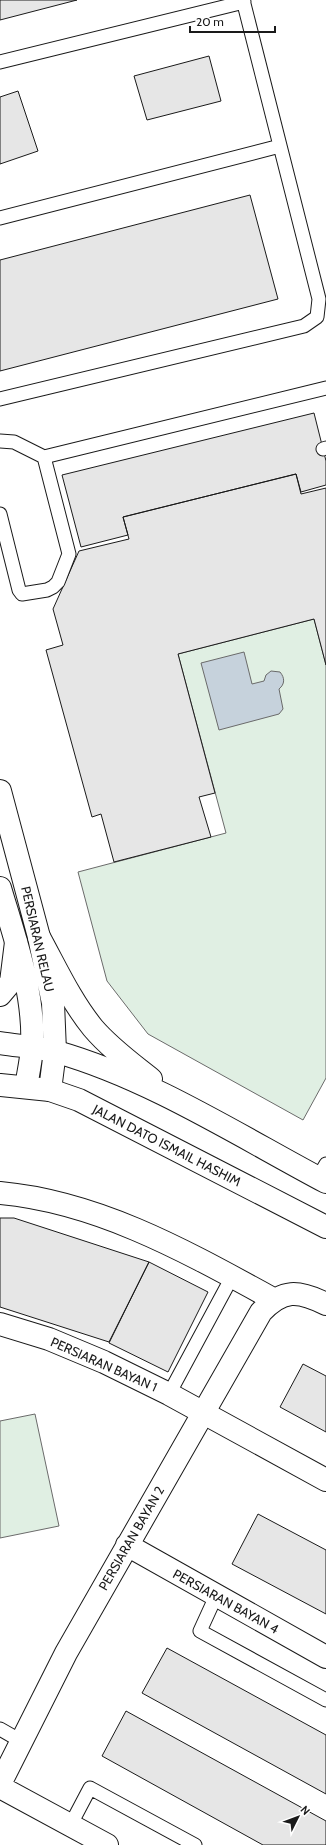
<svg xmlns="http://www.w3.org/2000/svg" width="326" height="1845" font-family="Cabin,sans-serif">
  <rect width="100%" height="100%" fill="#fff"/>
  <path fill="#e0efe3" stroke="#6a6a6a" d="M314 619 326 665V1078L303 1120 148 1034 107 981 78 872 226 833 178 654Z
    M35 1414 59 1526 0 1538V1421Z"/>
  <path fill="#c6d2dc" stroke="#6a6a6a" d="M244 652 252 684 264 681 266 675 271 671 280 672C285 678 285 684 279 689L283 709 279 714 219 730 201 663Z"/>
  <path fill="#e6e6e6" stroke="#1a1a1a" d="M0 0H77L0 20Z
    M209 56 221 101 147 120 134 76Z
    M18 91 38 151 0 164V97Z
    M250 195 278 299 0 371V260Z
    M314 413 326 461V485L301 492 296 474 123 517 128 535 81 547 62 475Z
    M296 474 301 494 326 488V665L314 619 178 654 215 793 199 797 211 837 114 862 101 814 92 817 46 650 63 645 53 609 79 551 129 539 123 517Z
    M0 1218H14L149 1262 109 1342 0 1307Z
    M149 1262 208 1292 168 1372 109 1343Z
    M303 1364 326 1376V1432L280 1407Z
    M258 1514 326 1550V1614L232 1564Z
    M167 1648 326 1735V1794L142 1693Z
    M126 1711 326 1821V1845H263L102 1756Z"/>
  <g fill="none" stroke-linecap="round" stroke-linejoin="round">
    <defs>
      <path id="service" d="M0 62 244 2
        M0 218 280 146
        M0 399 304 326 317 317 319 299 243 0
        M0 441 14 442 44 457 69 554 58 582 53 587 47 590 22 594 19 590 0 514
        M323 449 326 448
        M44 457 326 388
        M318 1178 326 1164
        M169 1394 232 1277
        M216 1596 200 1631 326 1700
        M0 1729 21 1741
        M71 1824 90 1788 195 1845"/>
      <path id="minor" d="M0 791 39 937 53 1003 55 1051 50 1090
        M0 888C15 939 35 994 32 1048 31 1061 28 1074 26 1087
        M0 1193C99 1202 187 1252 273 1299
        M0 1324 49 1339 104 1362 169 1394 326 1480
        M127 1545 326 1657
        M0 1784 66 1653 261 1312C283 1289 298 1290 326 1304
        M0 1787 107 1845"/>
      <path id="primary" d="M39 937C56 968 71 1001 93 1028 110 1048 131 1063 151 1079
        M0 995 11 982 16 942
        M0 1043C19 1046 39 1047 57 1052 149 1078 241 1137 326 1182
        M0 1085 50 1090 79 1100 326 1227"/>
    </defs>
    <use href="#service" stroke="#1a1a1a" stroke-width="15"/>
    <use href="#minor" stroke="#1a1a1a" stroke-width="24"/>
    <use href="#primary" stroke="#1a1a1a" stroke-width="24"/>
    <use href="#service" stroke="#fff" stroke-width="13"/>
    <use href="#minor" stroke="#fff" stroke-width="22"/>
    <use href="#primary" stroke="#fff" stroke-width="22"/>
  </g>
  <g text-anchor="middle" stroke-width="3" stroke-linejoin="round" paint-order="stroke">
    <g font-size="13" fill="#1a1a1a" stroke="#fff">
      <text transform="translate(38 939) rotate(77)" y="5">PERSIARAN RELAU</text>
      <text transform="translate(167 1145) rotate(27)" y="5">JALAN DATO ISMAIL HASHIM</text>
      <text transform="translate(104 1364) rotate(24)" y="5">PERSIARAN BAYAN 1</text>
      <text transform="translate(131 1538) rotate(-60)" y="5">PERSIARAN BAYAN 2</text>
      <text transform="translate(226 1601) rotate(29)" y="5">PERSIARAN BAYAN 4</text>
    </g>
  </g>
  <g transform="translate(298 1817) rotate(48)" stroke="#ffffff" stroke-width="3" paint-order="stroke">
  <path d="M0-3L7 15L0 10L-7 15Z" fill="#1a1a1a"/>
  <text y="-6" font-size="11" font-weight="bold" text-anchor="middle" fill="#1a1a1a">N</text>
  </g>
  <path d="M190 26v6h85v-6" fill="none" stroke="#1a1a1a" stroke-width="2"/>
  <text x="196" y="26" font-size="12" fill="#1a1a1a" stroke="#ffffff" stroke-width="3" paint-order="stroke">20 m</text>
</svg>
